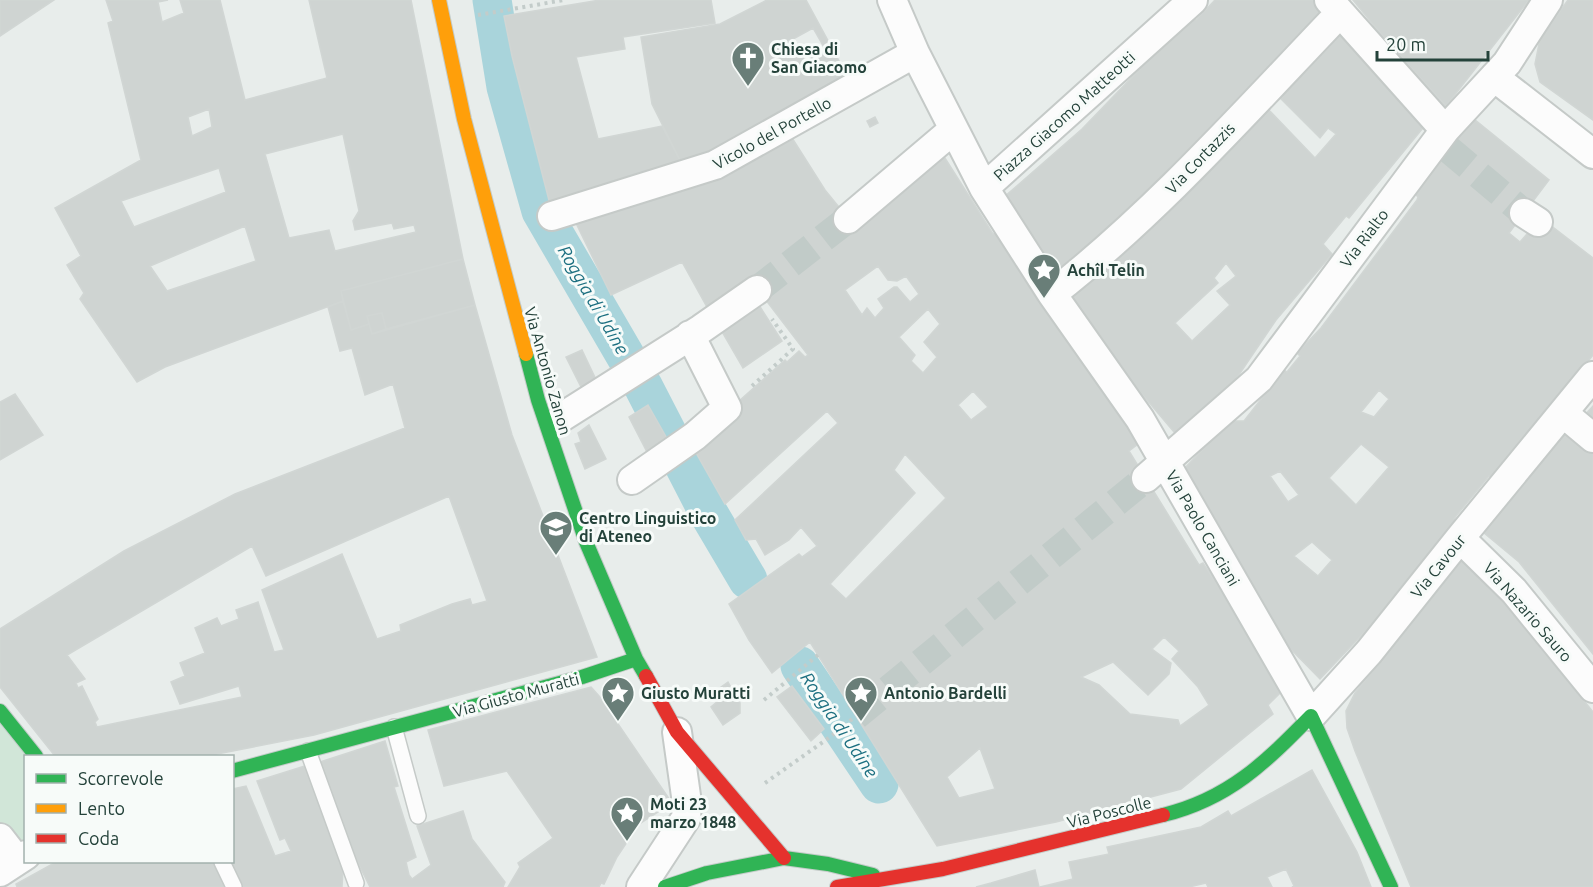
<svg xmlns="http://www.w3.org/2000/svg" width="1593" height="887" font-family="Ubuntu,sans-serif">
  <rect width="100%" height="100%" fill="#e8edeb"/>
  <path fill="#d1e6d8" d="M0 711 26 756 25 855 0 838Z"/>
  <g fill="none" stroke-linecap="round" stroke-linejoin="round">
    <path stroke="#a9d4db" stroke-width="39" d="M492 0 506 87 541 211 643 386 709 514 748 580
      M800 666 879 784"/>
  </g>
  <path fill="#cfd4d2" stroke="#d1d6d4" stroke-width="1.5" fill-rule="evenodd" d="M0 0H54L0 36Z
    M106 0H168L158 2 162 22 184 13 180 0H220L245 100 327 78 309 0H411L463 259 341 291 343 301 165 367 137 382 80 299 84 293 67 265 81 256 55 208 141 160 108 23 113 21ZM209 109 212 127 192 136 188 117ZM343 134 359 211 353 221 355 230 392 223 394 229 414 225 416 232 335 251 329 230 289 238 265 154ZM219 168 226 192 134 227 121 201ZM245 226 256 261 167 291 150 266Z
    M600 0H711L715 23 623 37 625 49 576 57 598 139 662 126 685 170 552 212 512 56 504 16Z
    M767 0H806L852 85 685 170 652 104 641 37 720 24Z
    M1215 0H1319L1331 12 1117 230 1054 274 1003 198 1082 129 1191 16 1196 20Z
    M1353 0H1529L1446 106 1390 45Z
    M1568 0H1593V120L1540 82 1535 64 1540 39Z
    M1336 27 1427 123 1349 218 1346 216 1323 244 1332 254 1276 320 1230 388 1179 438 1066 304 1266 107 1315 158 1336 134 1328 128 1320 138 1281 99 1283 96 1275 88ZM1226 263 1236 276 1217 291 1230 305 1192 341 1175 323 1218 283 1214 278Z
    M813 28 825 49 805 61 793 39Z
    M875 117 878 123 870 127 867 121Z
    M1474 119 1549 180 1509 233 1520 242 1541 218 1593 258V355L1493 478 1489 476 1456 516 1454 519 1456 521 1406 582 1395 600 1320 679 1270 628 1185 468 1230 421H1244L1284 370 1287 372 1300 356 1297 353 1321 328 1417 200 1418 197 1409 187ZM1379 390 1389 399 1374 417 1361 412ZM1361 444 1389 467 1356 505 1329 478ZM1280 471 1299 495 1288 502 1270 476ZM1312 542 1332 560 1318 576 1294 556Z
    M787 130 825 190 856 228 943 155 993 234 996 232 1146 438 1129 451 1199 565 1203 563 1233 608 1281 692 1268 705 1273 714 1181 789 1056 822 937 846 810 642 772 673 749 640 729 604 799 554 802 557 817 546 801 527 789 540 765 555 756 539 746 540 735 520 838 423 827 411 725 504 691 444 785 360 787 362 799 351 805 357 808 355 762 295 708 309 682 262 611 295 572 215ZM878 266 888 280 897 281 906 276 919 294 910 302 897 287H894L878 299 884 308 875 318 867 308 862 315 845 290ZM928 309 940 324 924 342 937 357 923 373 911 361 915 355 899 337ZM973 391 988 407 971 420 958 405ZM905 454 946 498 846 599 830 584 915 493 894 470ZM1164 637 1179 651 1172 659 1198 687 1209 705 1180 726 1178 720 1130 714 1099 685 1081 677 1113 662 1148 695 1169 674 1171 663 1152 649ZM980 748 995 789 959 798 947 777Z
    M463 259 475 305 386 329 382 313 367 316 369 324 351 330 341 291Z
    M755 299 782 341 743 368 717 323Z
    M343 301 351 330 369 324 372 334 475 305 512 435 597 657 314 735 207 756H55L0 687V629L124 551 235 494 405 428 393 384 365 395 352 348 340 351 328 307ZM449 496 487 601 472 605 470 599 452 604 400 625 401 631 377 639 342 554 262 590 284 650 274 652 258 602 236 610 239 619 221 626 217 618 195 628 205 653 180 663 185 676 171 682 180 704 239 686 242 697 97 727 95 722 98 719 82 686 78 688 76 683 85 679 67 655 252 546 266 576Z
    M382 313 386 329 372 334 367 316Z
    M582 350 600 388 586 397 566 357Z
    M15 394 43 435 0 460V402Z
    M648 405 669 442 649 456 629 417Z
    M1593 406V426L1582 418Z
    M589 425 606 459 585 469 575 444 581 442 578 433Z
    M1566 430 1593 452V654L1519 562 1484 533Z
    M1461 559 1481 572 1593 712V887H1411L1355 751 1347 728 1346 711 1355 693Z
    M728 682 740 703V713L723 725 711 707 718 701 719 697 714 692Z
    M792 686 824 729 811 741 777 697Z
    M591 687 599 696 672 803 639 824 617 857 604 884 601 883 599 887H508L520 867 518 863 553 838 507 771 444 786 428 730Z
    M385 741 398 786 394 787 416 857 406 862 409 875 412 879 431 865 417 826 463 811 472 839 505 882 503 887H370L353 853 320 762Z
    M305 766 335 840 332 842 343 869 342 887H240L228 862H232V789L246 786 275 856 291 851 285 838 280 840 257 781Z
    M1312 770 1357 852 1371 887H1292L1294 886 1286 869 1267 877 1272 887H1208L1206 883 1189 887H1040L1073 879 1069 862 1109 854 1107 847 1201 827 1228 811 1231 816Z
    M56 862H214L227 887H17L16 884Z
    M1035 870 1039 887H976L991 883Z"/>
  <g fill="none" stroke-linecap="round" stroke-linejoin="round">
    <path stroke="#c1cbc8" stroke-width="28" stroke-dasharray="28 14" stroke-linecap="butt" d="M1447 148 1524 213
      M757 290 848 219
      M856 716 1146 478"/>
    <defs>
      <path id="lane" d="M394 727 418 816
        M308 751 356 883
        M222 862 234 887"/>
      <path id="street" d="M892 0 915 53 984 188 1052 294 1140 419 1311 716 1369 652 1460 538 1593 376
        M1329 0 1445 130
        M1494 77 1593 154
        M984 188 1193 0
        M1524 213 1538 222
        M552 216 715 165 915 53
        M848 219 953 130
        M1052 294C1157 212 1248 109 1340 13
        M1563 413 1593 438
        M562 417 701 329 757 290
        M1146 478 1259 379 1445 130 1507 63 1548 0
        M632 480 695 436 727 408 690 335
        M1460 538 1514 591 1593 688
        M0 838 17 860
        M0 872 26 855
        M641 887 686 818 687 803 677 732"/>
      <path id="fast" d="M526 354 538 400 586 542 636 659 646 676
        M0 711 36 756
        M232 771 582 677 636 659
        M1163 815C1229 799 1266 762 1311 716L1391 887
        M665 887 707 873 784 858 828 864 873 875"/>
      <path id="slow" d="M439 0 464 119 526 354"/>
      <path id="jam" d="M646 676 677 732 784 858
        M837 887 943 869 1163 815"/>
    </defs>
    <use href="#lane" stroke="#c5cac8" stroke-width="18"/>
    <use href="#street" stroke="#c5cac8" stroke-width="32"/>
    <use href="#fast" stroke="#c3cbc8" stroke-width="16"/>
    <use href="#slow" stroke="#c3cbc8" stroke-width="16"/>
    <use href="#jam" stroke="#c3cbc8" stroke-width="16"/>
    <path stroke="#c3ccca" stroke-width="4" stroke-dasharray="3 4.5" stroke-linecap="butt" d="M478 15 564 0
      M752 386 793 349 772 319
      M764 700 818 655
      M765 783 830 737 856 716"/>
    <use href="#lane" stroke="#fcfcfc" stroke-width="15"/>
    <use href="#street" stroke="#fcfcfc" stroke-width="28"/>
    <use href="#fast" stroke="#30b455" stroke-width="14"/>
    <use href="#slow" stroke="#ff9f0a" stroke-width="14"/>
    <use href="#jam" stroke="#e5322d" stroke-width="14"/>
  </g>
  <defs>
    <symbol id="church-pin" viewBox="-11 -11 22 30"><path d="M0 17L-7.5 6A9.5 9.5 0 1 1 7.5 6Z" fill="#697e78" stroke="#f7fbf9"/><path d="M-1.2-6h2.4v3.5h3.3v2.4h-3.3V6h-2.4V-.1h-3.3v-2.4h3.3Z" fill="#fff"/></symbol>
    <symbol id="sight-pin" viewBox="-11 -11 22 30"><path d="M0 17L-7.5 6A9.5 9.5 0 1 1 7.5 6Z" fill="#697e78" stroke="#f7fbf9"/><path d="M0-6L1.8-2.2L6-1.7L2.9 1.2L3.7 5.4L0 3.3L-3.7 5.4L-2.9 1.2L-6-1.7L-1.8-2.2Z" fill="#fff"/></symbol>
    <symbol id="university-pin" viewBox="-11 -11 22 30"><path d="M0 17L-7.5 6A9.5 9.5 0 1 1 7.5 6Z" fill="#697e78" stroke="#f7fbf9"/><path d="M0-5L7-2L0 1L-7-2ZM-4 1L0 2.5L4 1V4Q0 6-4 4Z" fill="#fff"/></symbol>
  </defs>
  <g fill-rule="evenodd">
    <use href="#church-pin" x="729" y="39" width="38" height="52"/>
    <use href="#sight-pin" x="1025" y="251" width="38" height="52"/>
    <use href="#university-pin" x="537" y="508" width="38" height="52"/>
    <use href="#sight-pin" x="599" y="674" width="38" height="52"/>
    <use href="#sight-pin" x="842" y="674" width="38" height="52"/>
    <use href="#sight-pin" x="608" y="794" width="38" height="52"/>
  </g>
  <g text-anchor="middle" stroke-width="6" stroke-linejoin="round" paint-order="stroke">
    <g font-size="16" font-weight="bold" fill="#24423a" stroke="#f7fbf9" text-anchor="start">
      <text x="771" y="55">Chiesa di<tspan x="771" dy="18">San Giacomo</tspan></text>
      <text x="1067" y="276">Achîl Telin</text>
      <text x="579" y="524">Centro Linguistico<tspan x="579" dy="18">di Ateneo</tspan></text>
      <text x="641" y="699">Giusto Muratti</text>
      <text x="884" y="699">Antonio Bardelli</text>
      <text x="650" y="810">Moti 23<tspan x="650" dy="18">marzo 1848</tspan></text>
    </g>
    <g font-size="16" fill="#24423a" stroke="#f7fbf9">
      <text transform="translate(1064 116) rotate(-42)" y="6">Piazza Giacomo Matteotti</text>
      <text transform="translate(772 133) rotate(-29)" y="6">Vicolo del Portello</text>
      <text transform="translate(1200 158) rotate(-46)" y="6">Via Cortazzis</text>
      <text transform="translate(1364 238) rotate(-53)" y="6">Via Rialto</text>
      <text transform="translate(548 371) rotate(74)" y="6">Via Antonio Zanon</text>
      <text transform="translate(1203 528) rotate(60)" y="6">Via Paolo Canciani</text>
      <text transform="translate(1438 566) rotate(-51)" y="6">Via Cavour</text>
      <text transform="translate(1528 612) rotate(49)" y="6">Via Nazario Sauro</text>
      <text transform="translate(516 695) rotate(-15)" y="6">Via Giusto Muratti</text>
      <text transform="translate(1109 812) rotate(-14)" y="6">Via Poscolle</text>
    </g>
    <g font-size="18" font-style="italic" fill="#1c6f80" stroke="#f7fbf9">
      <text transform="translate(593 300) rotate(60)" y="6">Roggia di Udine</text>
      <text transform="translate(839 725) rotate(56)" y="6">Roggia di Udine</text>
    </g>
  </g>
  <rect x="24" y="755" width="210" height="108" fill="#f7fbf9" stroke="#a3b1ad" stroke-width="1.5"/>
  <rect x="36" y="774" width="30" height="9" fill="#30b455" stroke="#a3b1ad" stroke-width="1.5"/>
  <text x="78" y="785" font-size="18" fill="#24423a">Scorrevole</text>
  <rect x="36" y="804" width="30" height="9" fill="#ff9f0a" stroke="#a3b1ad" stroke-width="1.5"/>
  <text x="78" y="815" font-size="18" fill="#24423a">Lento</text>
  <rect x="36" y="834" width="30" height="9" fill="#e5322d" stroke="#a3b1ad" stroke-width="1.5"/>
  <text x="78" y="845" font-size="18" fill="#24423a">Coda</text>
  <path d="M1377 51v9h111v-9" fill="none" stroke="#24423a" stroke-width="3"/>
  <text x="1386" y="51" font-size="18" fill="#24423a" stroke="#f7fbf9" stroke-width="4.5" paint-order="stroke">20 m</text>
</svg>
